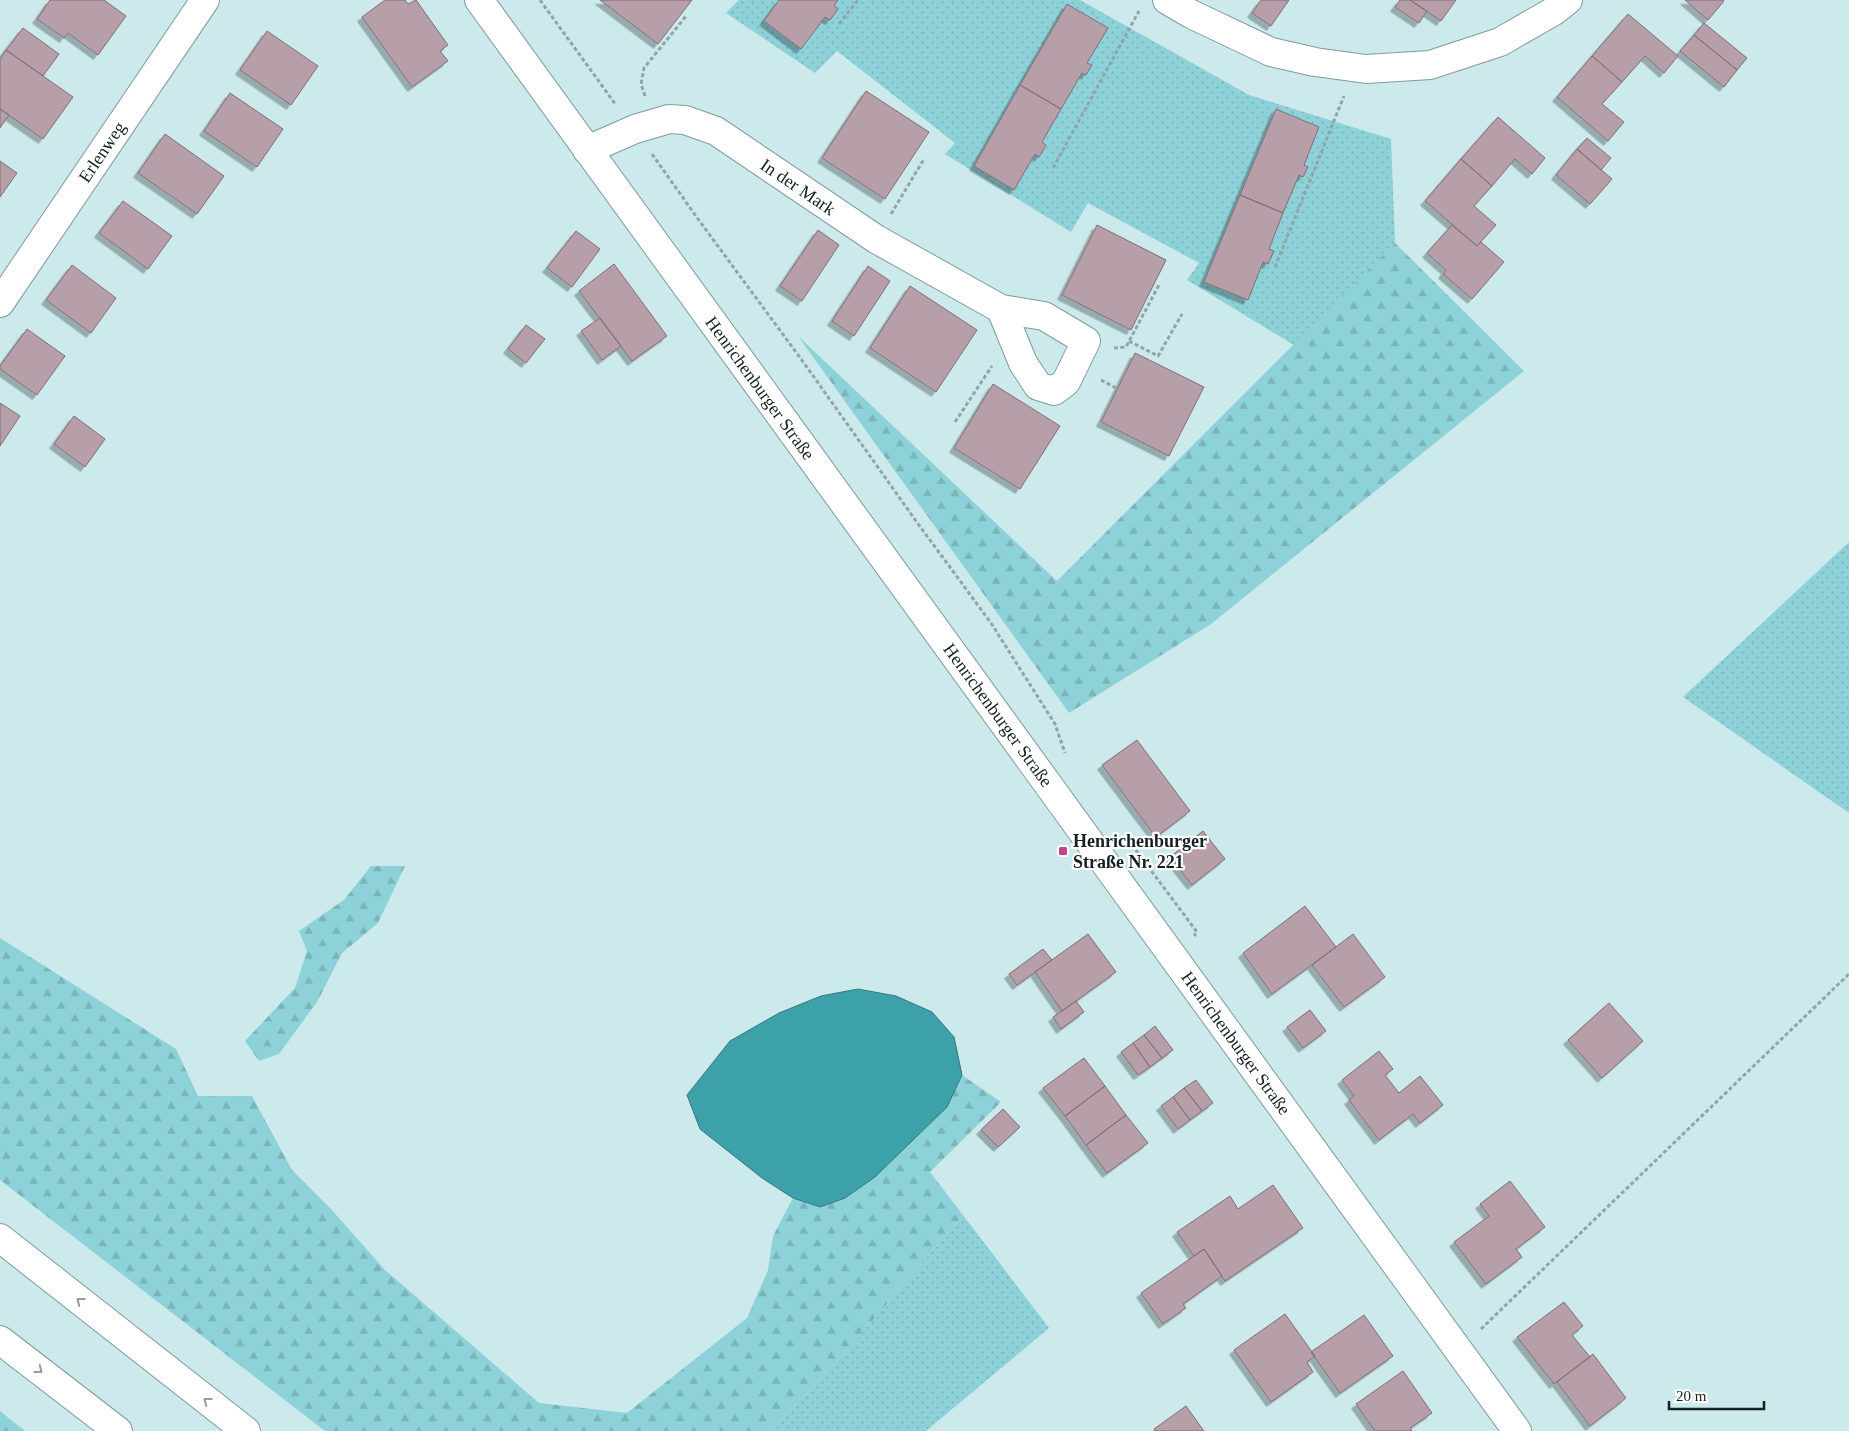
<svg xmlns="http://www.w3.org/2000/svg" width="1849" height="1431" font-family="'Times New Roman',serif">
  <defs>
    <pattern id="grass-dots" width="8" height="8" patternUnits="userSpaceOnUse" patternTransform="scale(1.25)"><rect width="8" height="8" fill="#8dd2d8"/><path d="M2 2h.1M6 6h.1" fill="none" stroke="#79b4b9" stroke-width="1.8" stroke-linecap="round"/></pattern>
    <pattern id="forest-firs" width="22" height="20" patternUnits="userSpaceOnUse" patternTransform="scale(1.25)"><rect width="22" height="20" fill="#8dd2d8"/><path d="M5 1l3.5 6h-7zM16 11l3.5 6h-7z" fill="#79b4b9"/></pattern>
    <filter id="shadow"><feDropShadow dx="-4.5" dy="4.5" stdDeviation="0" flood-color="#0004"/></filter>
  </defs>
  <rect width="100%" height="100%" fill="#cce9ec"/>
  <path fill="url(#grass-dots)" d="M739 0H1080L1249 95 1391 139 1395 243 1294 345 1187 280 1199 263 1088 203 1071 232 945 154 955 143 837 51 815 73 726 13Z
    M1849 542V813L1683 697Z
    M963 1215 1049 1328 926 1431H771L847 1350Z"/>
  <path fill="url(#forest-firs)" d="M1395 243 1524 371 1211 624 1069 713 798 336 1057 581Z
    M371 866H405L378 923 342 953 317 1002 279 1054 259 1061 245 1041 295 988 307 951 299 931 344 900Z
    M0 938 176 1049 198 1096H252L292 1170 331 1209 384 1269 539 1403 627 1413 747 1318 768 1270 773 1236 793 1198 820 1206 875 1177 947 1107 962 1075 1001 1102 930 1172 963 1215 847 1350 771 1431H325L0 1180Z
    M0 1411 25 1431H0Z"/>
  <path fill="#3da1a9" stroke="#317a80" d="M858 989 896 996 932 1012 954 1037 962 1075 947 1107 875 1177 845 1198 820 1207 793 1198 762 1178 700 1129 687 1095 730 1041 779 1013 821 996Z"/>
  <path fill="#b79faa" stroke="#836c76" filter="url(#shadow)" d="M50 0H104L126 16 98 55 68 33 64 38 37 19Z
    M385 0H405L408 4 416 0 448 45 440 51 448 61 412 87 362 17Z
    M600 0H692L658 44Z
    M779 0H838L834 6 838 9 830 20 825 17 801 49 764 21Z
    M1261 0H1289L1271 26 1252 13Z
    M1400 0H1410L1427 11 1419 23 1395 7Z
    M1410 0H1456L1441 21Z
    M1685 0H1723L1724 1 1708 20Z
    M1067 4 1108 28 1087 63 1092 65 1086 75 1082 73 1061 109 1020 85Z
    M1628 14 1678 56 1664 73 1645 56 1622 82 1592 56Z
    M1704 23 1747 58 1737 70 1694 35Z
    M23 28 59 54 43 76 6 50Z
    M267 31 318 66 291 105 240 70Z
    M1694 35 1737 70 1724 87 1680 51Z
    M6 50 73 97 43 139 0 109V59Z
    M1592 56 1622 82 1602 104 1624 122 1608 141 1557 97Z
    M1020 85 1061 109 1042 142 1046 145 1039 157 1035 154 1014 190 974 166Z
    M866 91 929 132 885 199 822 158Z
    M230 93 283 129 257 167 204 131Z
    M0 109 9 115 0 128Z
    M1276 109 1319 127 1304 165 1308 167 1303 177 1299 175 1283 213 1240 195Z
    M1498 117 1545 158 1532 174 1515 159 1492 186 1461 159Z
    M165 134 224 176 197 214 138 173Z
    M1587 138 1611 158 1601 170 1577 149Z
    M1577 149 1612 179 1590 204 1556 175Z
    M1461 159 1492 186 1474 206 1496 225 1477 246 1425 201Z
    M0 161 17 173 0 197Z
    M1240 195 1283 213 1269 249 1274 251 1268 264 1263 262 1248 300 1204 282Z
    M123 201 172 236 148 269 99 233Z
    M1097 225 1166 260 1131 330 1062 295Z
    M1452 225 1477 246 1481 242 1504 262 1472 299 1443 274 1446 270 1427 253Z
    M818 230 839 245 802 301 780 286Z
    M576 231 600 249 572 287 547 268Z
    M614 264 667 336 632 361 579 291Z
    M72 265 116 298 91 333 46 300Z
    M868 266 890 281 854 336 832 321Z
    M910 286 977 330 936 392 870 348Z
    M600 318 621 346 602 360 581 331Z
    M526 325 545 339 526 363 508 349Z
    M27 329 65 356 37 395 0 369V366Z
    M1135 353 1204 387 1169 456 1101 422Z
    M993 384 1060 426 1020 489 954 448Z
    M0 403 20 416 0 446Z
    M74 416 105 439 85 467 54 444Z
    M1137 740 1190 811 1156 837 1102 765Z
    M1203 831 1225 859 1192 885 1170 857Z
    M1305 906 1336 947 1272 994 1243 953Z
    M1088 934 1116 972 1062 1011 1035 972Z
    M1353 934 1385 977 1344 1007 1312 965Z
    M1043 949 1052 960 1017 985 1009 974Z
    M1076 1001 1084 1012 1061 1029 1053 1017Z
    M1609 1003 1643 1041 1602 1078 1568 1040Z
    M1310 1010 1326 1031 1303 1048 1287 1027Z
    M1155 1026 1173 1050 1162 1058 1144 1035Z
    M1144 1035 1162 1058 1150 1067 1133 1043Z
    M1133 1043 1150 1067 1138 1075 1121 1052Z
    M1379 1051 1393 1069 1385 1075 1399 1093 1420 1076 1443 1105 1420 1123 1413 1114 1379 1140 1349 1100 1354 1096 1342 1080Z
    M1084 1058 1105 1086 1065 1116 1043 1088Z
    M1196 1080 1213 1103 1202 1111 1184 1088Z
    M1105 1086 1126 1115 1086 1145 1065 1116Z
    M1184 1088 1202 1111 1190 1120 1173 1097Z
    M1173 1097 1190 1120 1178 1129 1161 1106Z
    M1003 1109 1020 1127 998 1147 981 1130Z
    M1126 1115 1148 1143 1107 1173 1086 1145Z
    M1510 1181 1545 1227 1516 1249 1522 1257 1486 1284 1454 1242 1489 1216 1480 1204Z
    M1273 1185 1303 1228 1225 1281 1204 1249 1194 1256 1177 1232 1230 1196 1238 1209Z
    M1204 1249 1222 1276 1183 1304 1186 1308 1163 1324 1141 1293Z
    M1564 1302 1583 1326 1572 1335 1590 1357 1554 1384 1517 1337Z
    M1285 1314 1315 1356 1307 1362 1313 1372 1271 1402 1234 1350Z
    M1364 1315 1393 1356 1340 1393 1311 1352Z
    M1593 1354 1626 1398 1590 1426 1557 1382Z
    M1403 1371 1432 1413 1410 1428 1412 1431H1375L1356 1404Z
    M1186 1406 1204 1431H1156L1154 1429Z"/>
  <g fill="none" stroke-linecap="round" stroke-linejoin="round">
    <defs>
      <path id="minor" d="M1167 0 1191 14 1271 52 1315 62 1366 69 1430 65 1500 42 1554 11 1568 0
        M587 150 635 129 669 119 685 120 716 131 876 239 1001 309 1044 316 1086 341 1066 382 1054 391 1038 386 1023 363 1001 309
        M0 303 205 0"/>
      <path id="secondary" d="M479 0 1517 1431"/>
      <path id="motorway" d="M0 1238 246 1431
        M0 1340 118 1431"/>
    </defs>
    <use href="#minor" stroke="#7f9b9e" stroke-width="30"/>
    <use href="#secondary" stroke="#7f9b9e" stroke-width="30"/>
    <use href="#motorway" stroke="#7f9b9e" stroke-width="30"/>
    <path stroke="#8fa6a9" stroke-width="3" stroke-dasharray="4 2.5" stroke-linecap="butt" d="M540 0 616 105
      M839 24 858 0
      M645 96 641 84 644 68 687 15
      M652 154 698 219 804 363 916 521 991 623 1055 724 1065 753
      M1053 168 1139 11
      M891 214 924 159
      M1275 267 1344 96
      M1129 341 1158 356 1182 314
      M1114 348 1126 347 1160 283
      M1101 380 1118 389
      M955 422 992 366
      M1132 845 1197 932 1194 936
      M1481 1329 1849 974"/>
    <use href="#minor" stroke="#fff" stroke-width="28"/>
    <use href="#secondary" stroke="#fff" stroke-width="28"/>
    <use href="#motorway" stroke="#fff" stroke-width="28"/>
  </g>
  <defs><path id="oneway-chevron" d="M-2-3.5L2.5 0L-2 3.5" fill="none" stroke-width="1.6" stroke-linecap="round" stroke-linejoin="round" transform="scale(1.25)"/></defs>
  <g stroke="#969b9b">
    <use href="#oneway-chevron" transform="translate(80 1301) rotate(-142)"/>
    <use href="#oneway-chevron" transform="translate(39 1370) rotate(38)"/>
    <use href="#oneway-chevron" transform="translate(207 1401) rotate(-142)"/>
  </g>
  <rect fill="#c2418a" stroke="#fff" stroke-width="2" x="1058" y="846" width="10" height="10" rx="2.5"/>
  <g text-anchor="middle" stroke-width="4.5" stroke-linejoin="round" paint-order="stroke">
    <g font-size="18" fill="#152021" stroke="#fff">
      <text transform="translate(102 152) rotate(-56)" y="6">Erlenweg</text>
      <text transform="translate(798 187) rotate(34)" y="6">In der Mark</text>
      <text transform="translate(760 388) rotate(54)" y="6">Henrichenburger Straße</text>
      <text transform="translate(998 715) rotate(54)" y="6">Henrichenburger Straße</text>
      <text transform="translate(1236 1043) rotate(54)" y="6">Henrichenburger Straße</text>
    </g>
    <g font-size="18" font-weight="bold" fill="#152021" stroke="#fff" text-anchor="start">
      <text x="1073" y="847">Henrichenburger<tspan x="1073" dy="21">Straße Nr. 221</tspan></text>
    </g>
  </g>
  <path d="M1669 1401v8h95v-8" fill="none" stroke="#152021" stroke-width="2.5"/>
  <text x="1676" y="1401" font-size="15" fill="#152021" stroke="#ffffff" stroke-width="4" paint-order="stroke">20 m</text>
</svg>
